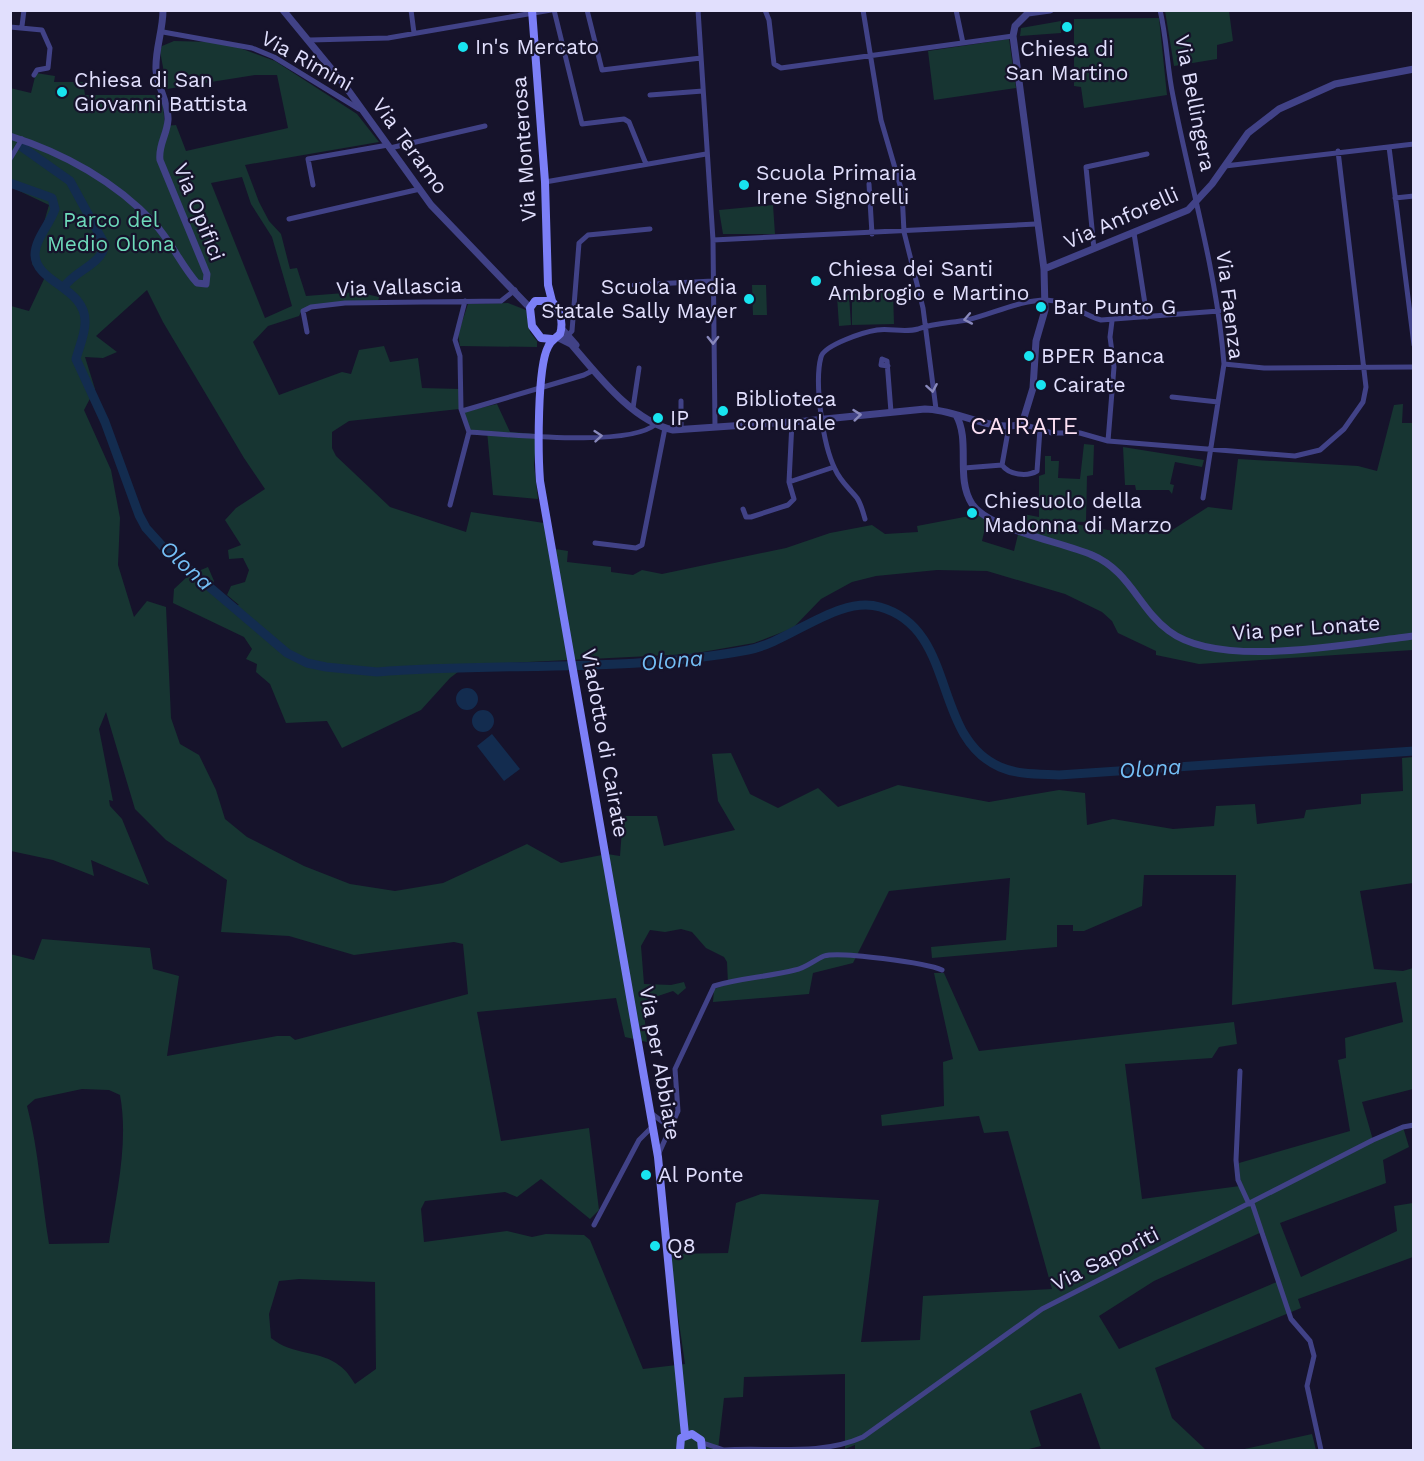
<svg xmlns="http://www.w3.org/2000/svg" width="1424" height="1461" font-family="'Work Sans',sans-serif">
  <rect width="100%" height="100%" fill="#16132b"/>
  <path fill="#173532" fill-rule="evenodd" d="M1165 11H1229L1233 41 1217 45V59L1174 66Z
    M1159 18 1167 95 1084 108 1081 87 1074 86V19Z
    M1061 21V33L1020 36 1021 28Z
    M1009 39 1016 88 934 100 928 51Z
    M174 41 212 42 237 47 275 61 357 114 379 142 245 165 259 202 269 221 281 234 290 269 297 268 306 296 357 292 379 297 378 302H346L302 310 299 316 268 326 253 342 279 395 342 372 351 374 359 350 384 346 390 362 418 358 422 388 460 389 459 409 349 421 332 432V448L336 456 390 507 466 532 471 512 544 523 549 548 568 551 567 562 611 567V572L633 575 642 570 662 574 786 548 830 533 872 525 885 534 918 532 917 526 980 514 987 519 982 541 1014 551 1023 514 1039 517V476L1045 474V456H1051V461H1059L1058 478 1080 479 1084 444 1094 445 1093 475 1087 476 1086 522 1058 521 1108 530 1166 534 1208 507 1232 510 1238 459 1358 466 1377 471 1394 405 1403 404 1402 423H1413V650L1199 664 1156 655V651L1118 633 1112 621 1102 612 1065 594 987 571 937 570 876 576 852 582 821 599 793 628 754 643 691 654 467 665 450 678 421 710 342 748 327 721 286 723 270 684 256 672 257 664 246 659 252 649 244 637 173 603 174 589 189 575 208 567 214 581 212 593 224 604 239 605 227 595 231 586 245 582 249 570 243 558 229 559 228 550 241 545 225 520 236 508 265 489 244 458 163 322 147 290 96 336 117 352 103 358 85 357 95 389 84 410 111 470 120 518 118 565 134 617 147 601 166 607 171 718 180 744 199 755 216 790 225 819 247 837 304 866 350 884 395 891 443 883 527 844 561 863 607 854 620 856 623 816H657L664 846 735 830 718 801 712 754 731 753 750 794 778 808 818 788 838 807 898 785 989 802 1059 790 1085 793 1087 825 1113 819 1173 829 1214 826 1216 806 1255 804 1257 824 1304 818 1306 810 1361 804V794L1403 791 1402 758 1413 757V883L1360 891 1374 969 1403 971 1413 968V1089L1362 1102 1373 1140 1403 1127 1409 1147 1383 1160 1386 1183 1280 1223 1301 1277 1397 1231 1394 1206 1413 1203V1257L1298 1299 1301 1308 1155 1368 1172 1418 1206 1450H1101L1081 1393 1030 1411 1041 1446 1025 1450H855V1445L845 1449V1374L744 1377 743 1397 724 1398 718 1450H11L10 954 34 960 42 939 150 948 153 969 179 976 167 1056 277 1036H290L295 1040 468 994 463 944 454 942 354 955 289 936 221 932 227 880 166 840 135 809 106 712 99 729 113 801 109 800 110 806 122 819 149 885 91 860 94 876 53 860 11 851V306L29 311 45 277 32 264 49 205 11 187 10 88 31 93 36 73 55 76 54 82H83L85 95H162L165 126 176 125 186 151 288 128 277 75H255L167 89 160 51 162 46ZM242 177 251 204 272 237 292 306 265 318 211 183ZM1144 875H1236L1232 1005 1396 982 1403 1022 1345 1038 1346 1058 1338 1060 1350 1131 1239 1163 1240 1186 1142 1199 1125 1064 1212 1058 1219 1047 1237 1044 1234 1022 979 1051 944 973H934L953 1059 943 1062 944 1106 881 1115 882 1126 979 1116 984 1133 1008 1131 1052 1289 923 1296 920 1340 861 1342 879 1200 761 1194 736 1203 728 1253 669 1254 685 1364 643 1369 590 1240 584 1235 546 1234 532 1237 507 1231 424 1242 421 1209 425 1201 505 1192 517 1197 541 1179 590 1219 599 1210 589 1128 501 1141 477 1012 616 998 625 1037 647 1042 643 1001 673 991 678 995 686 988 684 982 671 985 644 984 641 946 650 930 665 932 681 929 692 932 706 948 724 957 727 962 728 984 714 989 713 1002 809 994 813 973 853 963 889 891 1010 878 1006 940 931 947 932 958 1057 947V925H1073V931H1084L1142 906ZM82 1089 109 1090 120 1095C129 1143 116 1195 109 1243L49 1244C41 1198 39 1151 27 1106L35 1099ZM1264 1231 1279 1281 1119 1349 1099 1316 1154 1281ZM299 1279 375 1282 376 1369 355 1384C351 1378 346 1370 340 1366 321 1350 293 1356 271 1338L269 1314 279 1281Z
    M773 205 775 234H723L719 210Z
    M752 285H766L767 315H753Z
    M893 293 894 324 852 325V294Z
    M849 295 851 325 839 326 837 296Z
    M508 303 526 310 530 332 537 341V347L460 346 458 334 468 304Z
    M497 404 510 432 537 434 534 465 538 499 493 495 487 431 470 430 464 412Z
    M1123 447 1204 460 1202 467 1175 462 1170 484 1174 485 1172 494 1169 490H1136L1135 485H1125Z
    M1312 1434 1316 1450H1240Z"/>
  <path fill="#132c4f" d="M456 699a11 11 0 1 1 22 0a11 11 0 1 1-22 0Z
    M472 721a11 11 0 1 1 22 0a11 11 0 1 1-22 0Z
    M492 734 520 769 504 781 477 746Z"/>
  <g fill="none" stroke-linecap="round" stroke-linejoin="round">
    <path stroke="#132c4f" stroke-width="9" d="M22 147 70 181 105 245C100 266 75 270 64 287
      M10 183 52 198 55 209C50 224 35 239 35 255 36 283 87 288 85 323 85 334 79 348 76 359L105 422 139 515 146 528 165 549 287 653 307 663 326 667 377 672C500 662 626 673 748 650 790 642 838 595 880 607 958 629 931 737 1000 767 1018 775 1040 774 1059 775L1414 751"/>
    <path stroke="#414287" stroke-width="5" d="M411 10 414 33
      M554 10 582 124 624 119 629 122 646 164
      M587 10 602 70 701 58
      M698 10 713 240 715 427
      M765 10 769 20 774 64 781 68 1013 36
      M863 10 881 120 902 192 904 232 923 308 936 409
      M956 10 963 43
      M1160 10C1167 39 1167 68 1173 96 1189 179 1213 259 1222 343L1224 364 1203 498
      M22 26 24 10
      M10 27 42 30 50 48 48 68 37 70 34 75
      M163 32 252 48 274 57 359 109
      M310 40 388 38 551 10
      M650 95 703 91
      M1389 147 1414 345
      M390 148 485 126
      M10 159 22 139
      M1225 166 1414 144
      M545 182 706 154
      M869 184 872 234
      M313 185 308 159 388 145
      M1395 198 1414 196
      M289 219 420 189
      M1134 233 1147 317
      M713 240 1036 224
      M1094 249 1086 167 1147 154
      M634 285 713 281
      M307 332 303 311 311 307 345 303 501 301 515 290
      M568 335 572 331 579 243 588 235 650 229
      M1224 364 1264 368 1414 367
      M888 366 881 365 882 359 887 361 891 412
      M1172 397 1218 402
      M681 401V430
      M633 408 639 368
      M462 411 584 375 594 370
      M792 422 789 482 834 467
      M1022 424 1052 433H1080L1108 441 1295 456 1320 450 1344 429 1363 402 1366 387 1338 151
      M469 432C506 434 629 448 656 424
      M1108 441 1114 367 1110 337 1112 321
      M1002 465C1009 475 1027 477 1037 471L1040 429
      M1002 465 1009 426
      M964 468 1002 465
      M450 505 469 432 461 409 460 356 455 340 465 301
      M743 509 746 517H751L788 505 794 499 789 482
      M865 519C863 512 861 504 857 498 849 488 840 481 835 469 823 445 814 383 821 357 824 345 864 332 877 330 890 328 905 333 918 329 934 323 950 323 967 320 993 314 1020 300 1046 300 1072 301 1079 314 1101 320L1219 311
      M595 543 636 548 642 545 665 428
      M1240 1071 1236 1160 1238 1180 1249 1204
      M651 1113 664 1123 674 1120
      M659 1153 678 1111 675 1069 714 986C740 978 768 977 795 970 806 968 814 960 824 956 839 951 927 963 942 970
      M1252 1203 1291 1319 1310 1341 1314 1356 1307 1386 1321 1450
      M594 1225 639 1140 653 1126
      M703 1443 724 1450
      M723 1450C769 1447 821 1456 863 1437L1042 1309 1373 1140 1403 1127 1414 1125"/>
    <path stroke="#414287" stroke-width="7" d="M283 10 343 83 431 205 530 308
      M10 136C64 153 116 182 154 223 171 241 181 265 197 283L206 284 207 274 160 160C158 145 167 135 168 120 169 102 157 87 156 70 155 49 163 31 163 10
      M1044 269 1188 210 1212 184 1248 133 1279 109 1335 84 1414 69
      M562 329 576 345
      M557 337 571 344C597 374 632 421 673 430L805 421 925 409C956 409 991 433 1022 424L1033 388 1036 341 1045 310 1044 269 1013 36 1015 26 1028 13 1050 10
      M956 415C971 441 955 478 972 504 990 530 1063 542 1092 555 1130 571 1139 609 1169 631 1220 670 1350 643 1414 636"/>
    <path stroke="#7c7ff7" stroke-width="8" d="M532 10 545 182 548 285 552 301
      M552 339 541 338 532 326 530 308 535 301H552C560 311 564 321 560 334 555 339 551 340 548 347 537 368 538 454 540 481L658 1157 685 1435
      M680 1450 681 1438 692 1434 701 1440 702 1450"/>
  </g>
  <defs><path id="oneway-chevron" d="M-2-3.5L2.5 0L-2 3.5" fill="none" stroke-width="1.6" stroke-linecap="round" stroke-linejoin="round" transform="scale(1.5)"/></defs>
  <g stroke="#8989bc">
    <use href="#oneway-chevron" transform="translate(968 319) rotate(169)"/>
    <use href="#oneway-chevron" transform="translate(713 340) rotate(89)"/>
    <use href="#oneway-chevron" transform="translate(932 388) rotate(80)"/>
    <use href="#oneway-chevron" transform="translate(857 415) rotate(-6)"/>
    <use href="#oneway-chevron" transform="translate(598 436) rotate(-5)"/>
  </g>
  <g fill="#18e4f0" stroke="#16132b" stroke-width="2">
    <circle cx="1067" cy="27" r="6"/>
    <circle cx="463" cy="47" r="6"/>
    <circle cx="62" cy="92" r="6"/>
    <circle cx="744" cy="185" r="6"/>
    <circle cx="816" cy="281" r="6"/>
    <circle cx="749" cy="299" r="6"/>
    <circle cx="1041" cy="307" r="6"/>
    <circle cx="1029" cy="356" r="6"/>
    <circle cx="1041" cy="385" r="6"/>
    <circle cx="723" cy="411" r="6"/>
    <circle cx="658" cy="418" r="6"/>
    <circle cx="972" cy="513" r="6"/>
    <circle cx="646" cy="1175" r="6"/>
    <circle cx="655" cy="1246" r="6"/>
  </g>
  <g text-anchor="middle" stroke-width="4.5" stroke-linejoin="round" paint-order="stroke">
    <g font-size="21" fill="#e1dffd" stroke="#16132b" text-anchor="start">
      <text x="475" y="54">In's Mercato</text>
      <text x="1067" y="56" text-anchor="middle">Chiesa di<tspan x="1067" dy="24">San Martino</tspan></text>
      <text x="74" y="87">Chiesa di San<tspan x="74" dy="24">Giovanni Battista</tspan></text>
      <text x="756" y="180">Scuola Primaria<tspan x="756" dy="24">Irene Signorelli</tspan></text>
      <text x="828" y="276">Chiesa dei Santi<tspan x="828" dy="24">Ambrogio e Martino</tspan></text>
      <text x="737" y="294" text-anchor="end">Scuola Media<tspan x="737" dy="24">Statale Sally Mayer</tspan></text>
      <text x="1053" y="314">Bar Punto G</text>
      <text x="1041" y="363">BPER Banca</text>
      <text x="1053" y="392">Cairate</text>
      <text x="735" y="406">Biblioteca<tspan x="735" dy="24">comunale</tspan></text>
      <text x="670" y="425">IP</text>
      <text x="984" y="508">Chiesuolo della<tspan x="984" dy="24">Madonna di Marzo</tspan></text>
      <text x="658" y="1182">Al Ponte</text>
      <text x="667" y="1253">Q8</text>
    </g>
    <g font-size="21" fill="#e1dffd" stroke="#16132b">
      <text transform="translate(307 61) rotate(29)" y="7">Via Rimini</text>
      <text transform="translate(1195 103) rotate(79)" y="7">Via Bellingera</text>
      <text transform="translate(410 146) rotate(54)" y="7">Via Teramo</text>
      <text transform="translate(524 149) rotate(-94)" y="7">Via Monterosa</text>
      <text transform="translate(199 212) rotate(68)" y="7">Via Opifici</text>
      <text transform="translate(1121 218) rotate(-24)" y="7">Via Anforelli</text>
      <text transform="translate(399 287) rotate(-2)" y="7">Via Vallascia</text>
      <text transform="translate(1230 305) rotate(83)" y="7">Via Faenza</text>
      <text transform="translate(1306 628) rotate(-4)" y="7">Via per Lonate</text>
      <text transform="translate(605 743) rotate(80)" y="7">Viadotto di Cairate</text>
      <text transform="translate(660 1063) rotate(80)" y="7">Via per Abbiate</text>
      <text transform="translate(1105 1259) rotate(-27)" y="7">Via Saporiti</text>
    </g>
    <g font-size="21" fill="#6edaba" stroke="#16132b">
      <text x="111" y="227">Parco del<tspan x="111" dy="24">Medio Olona</tspan></text>
    </g>
    <g font-size="22" font-style="italic" fill="#74bff6" stroke="#16132b">
      <text transform="translate(187 565) rotate(42)" y="8">Olona</text>
      <text transform="translate(672 660) rotate(-5)" y="8">Olona</text>
      <text transform="translate(1150 768) rotate(-4)" y="8">Olona</text>
    </g>
    <g font-size="24" letter-spacing="1.5" fill="#fde1f4" stroke="#16132b">
      <text x="1025" y="434">CAIRATE</text>
    </g>
  </g>
  <rect width="1424" height="1461" fill="none" stroke="#e1dffd" stroke-width="24"/>
</svg>
